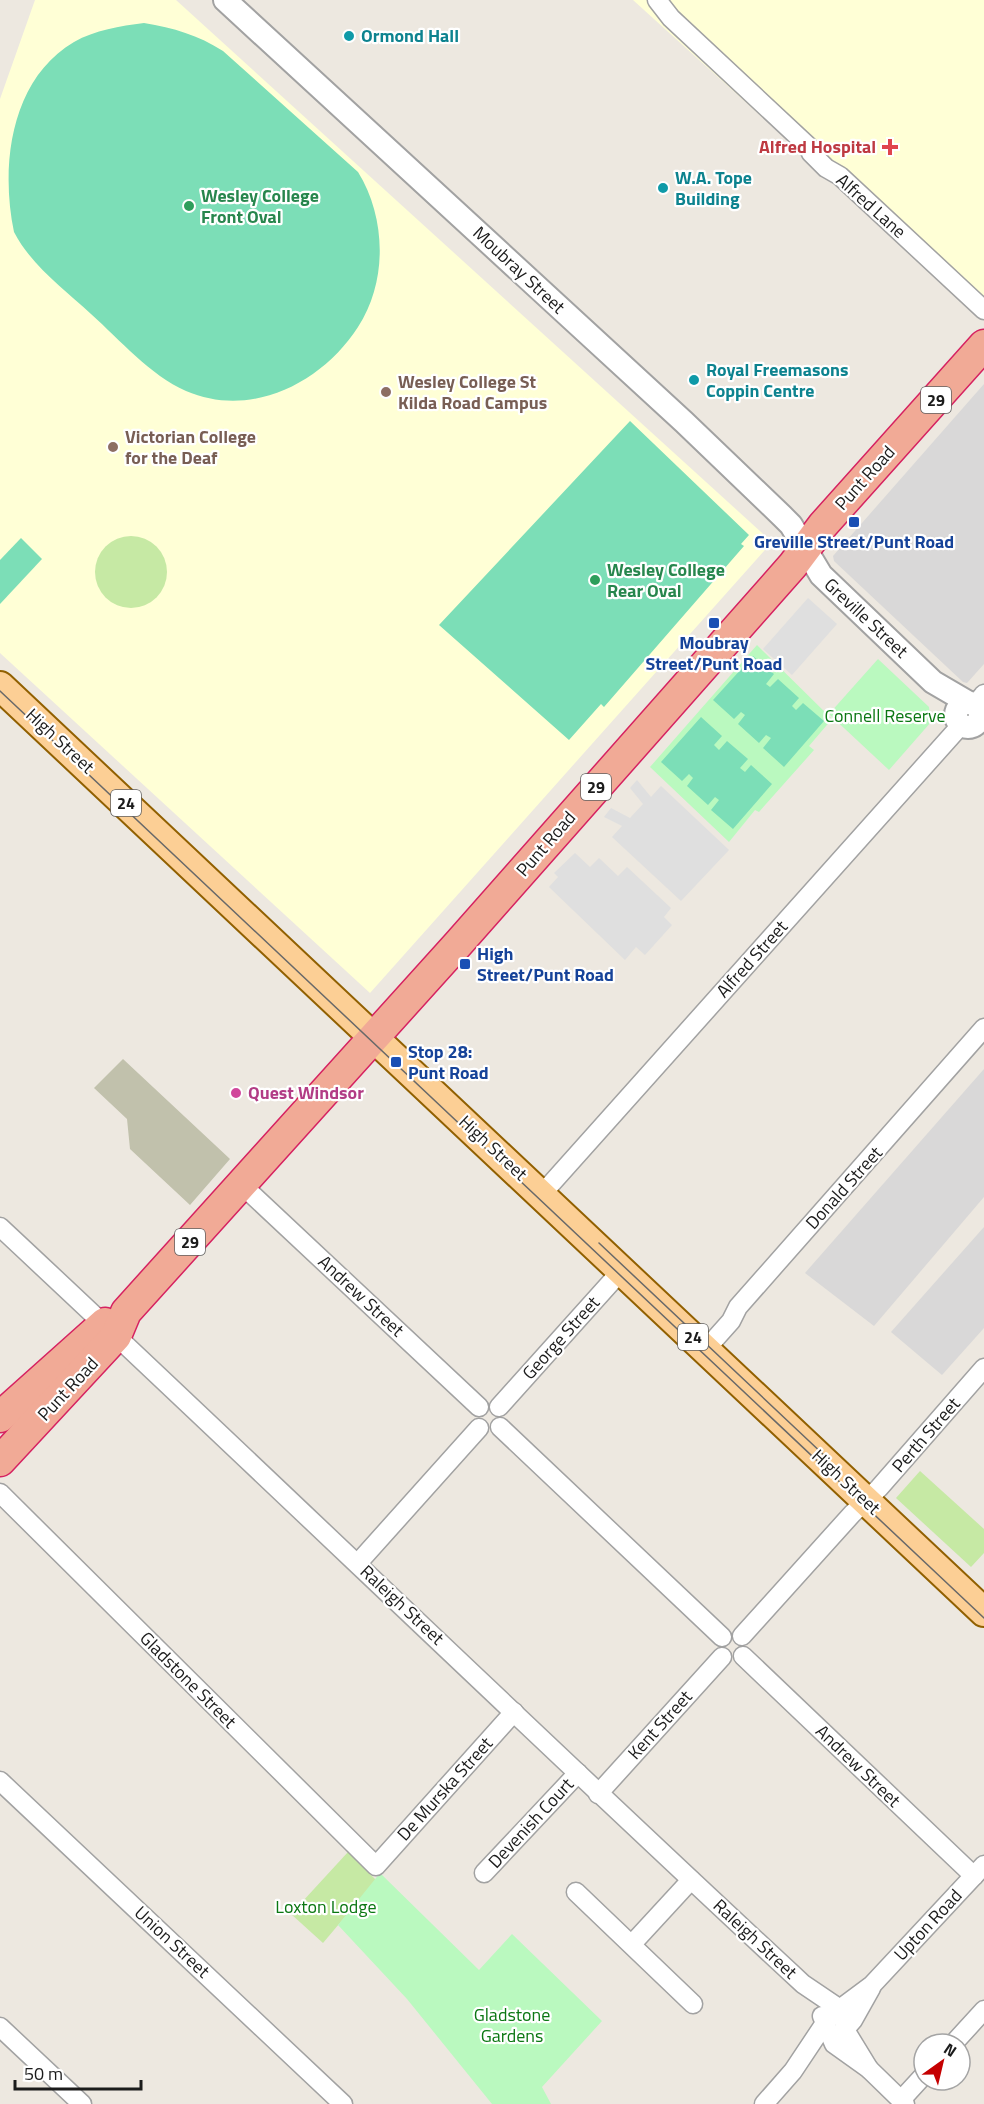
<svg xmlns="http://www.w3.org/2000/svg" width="984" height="2104" font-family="'Titillium Web',sans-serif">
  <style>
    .residential { fill: #d9d8d8 }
    .education { fill: #ffffd6 }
    .construction { fill: #c1c1ac }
    .grass { fill: #c6e9a4 }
    .park { fill: #baf9bf }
    .pitch { fill: #7cdeb7 }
    .parking { fill: #dfdfdf }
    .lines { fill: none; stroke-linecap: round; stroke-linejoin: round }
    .minor-casing { stroke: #a2a2a2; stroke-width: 21 }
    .tertiary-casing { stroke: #a2a2a2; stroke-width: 26 }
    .primary-casing { stroke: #916000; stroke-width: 32 }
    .trunk-casing { stroke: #d62261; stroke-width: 33 }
    .minor { stroke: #fff; stroke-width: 18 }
    .tertiary { stroke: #fff; stroke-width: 22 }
    .primary { stroke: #fccf95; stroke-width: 28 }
    .trunk { stroke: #f1aa96; stroke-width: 30 }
    .tram { stroke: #696969; stroke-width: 1.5 }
    .culture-dot { fill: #0f9aa8; stroke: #fff; stroke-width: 2 }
    .health-dot { fill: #e0444e; stroke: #fff; stroke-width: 2 }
    .leisure-dot { fill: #2e9e5b; stroke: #fff; stroke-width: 2 }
    .education-dot { fill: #8d6e63; stroke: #fff; stroke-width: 2 }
    .transit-dot { fill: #1a4fb4; stroke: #fff; stroke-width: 2 }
    .hotel-dot { fill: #d1479c; stroke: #fff; stroke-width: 2 }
    .labels { text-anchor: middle; stroke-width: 4.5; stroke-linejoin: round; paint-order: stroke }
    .shield { fill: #fff; stroke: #5f5f5f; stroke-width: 1.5 }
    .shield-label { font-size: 16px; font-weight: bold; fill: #1b1b1b }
    .culture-label { font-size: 18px; font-weight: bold; fill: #0d838f; stroke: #fff; text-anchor: start }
    .health-label { font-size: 18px; font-weight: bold; fill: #be3a42; stroke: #fff; text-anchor: end }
    .leisure-label { font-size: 18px; font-weight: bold; fill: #27864d; stroke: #fff; text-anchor: start }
    .street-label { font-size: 18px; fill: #1b1b1b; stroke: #fff }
    .education-label { font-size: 18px; font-weight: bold; fill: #785e54; stroke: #fff; text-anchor: start }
    .transit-label { font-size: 18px; font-weight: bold; fill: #164399; stroke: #fff }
    .park-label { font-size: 18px; fill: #0a7712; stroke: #fff }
    .hotel-label { font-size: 18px; font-weight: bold; fill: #b23c85; stroke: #fff; text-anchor: start }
  </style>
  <rect width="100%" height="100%" fill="#ede8e0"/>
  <!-- residential -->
  <g class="residential">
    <path d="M984 384V664L967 683 963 682 834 561 833 556Z"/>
    <path d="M984 1069V1197L874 1326 805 1273Z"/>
    <path d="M984 1227V1328L942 1375 891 1332Z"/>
  </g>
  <!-- education -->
  <g class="education">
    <path d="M35 0H176L772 542 370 993 0 653V99Z"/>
    <path d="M633 0H984V295L972 307Z"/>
  </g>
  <!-- construction -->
  <path class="construction" d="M123 1059 230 1159 190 1205 130 1149 127 1119 94 1088Z"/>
  <!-- grass -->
  <g class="grass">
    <circle cx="131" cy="572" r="36"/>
    <path d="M920 1471 984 1529V1553L971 1567 896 1498Z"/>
    <path d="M348 1852 376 1880 323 1943 291 1914Z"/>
  </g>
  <!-- park -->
  <g class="park">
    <path d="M757 645 832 719 809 746 814 750 759 812 755 810 729 842 650 767Z"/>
    <path d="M878 659 929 707 931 722 889 770 829 714Z"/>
    <path d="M380 1873 479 1970 512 1934 602 2021 542 2087 551 2104H492L407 1999 338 1925Z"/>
  </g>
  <!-- pitch -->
  <g class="pitch">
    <path d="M144 23C174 28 198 35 223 51L358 172C386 217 388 281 358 327 322 383 251 419 186 391 150 375 120 340 91 314 64 289 31 265 14 232 0 165 11 79 74 42 95 30 120 26 144 23Z"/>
    <path d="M630 421 749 535 741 544 744 546 604 707 601 704 569 740 439 625Z"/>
    <path d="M21 538 42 559 0 604V560Z"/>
    <path d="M753 656 774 674 766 684 770 687 778 679 799 698 792 706 796 710 803 703 824 721 784 767 763 748 771 738 766 735 759 743 738 724 745 715 741 712 734 719 713 700Z"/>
    <path d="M701 717 722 736 714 745 719 750 727 741 748 759 740 768 745 772 751 765 772 784 733 829 711 810 719 800 715 797 708 805 687 786 693 778 689 774 682 781 661 762Z"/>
  </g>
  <!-- parking -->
  <g class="parking">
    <path d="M808 598 837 624 792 675 763 649Z"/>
    <path d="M637 780 651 797 661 786 729 850 681 901 612 837 622 826 604 817 611 808 630 818 643 804 630 788Z"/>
    <path d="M575 853 590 867 599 858 618 876 627 867 671 908 664 917 672 925 645 955 636 947 625 960 549 887 558 877 554 873Z"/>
  </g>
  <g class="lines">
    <!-- minor casing -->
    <g class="minor-casing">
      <g id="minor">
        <path d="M657 0 671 18 808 146 811 153 826 168 840 176 984 310"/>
        <path d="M975 705 984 694"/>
        <path d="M242 1185 479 1407"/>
        <path d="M542 1194 962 724"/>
        <path d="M0 1227C269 1478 533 1734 803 1984L840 2009 847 2033 869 2069"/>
        <path d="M706 1349 731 1321 738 1307 984 1028"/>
        <path d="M499 1407 622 1270"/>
        <path d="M500 1427 722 1637"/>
        <path d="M0 1493 376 1866 514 1712"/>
        <path d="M358 1563 479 1428"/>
        <path d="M742 1636 852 1514 879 1488 984 1368"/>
        <path d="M743 1656 974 1876"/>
        <path d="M0 1781 343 2104"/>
        <path d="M598 1794 722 1657"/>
        <path d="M484 1873 578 1773"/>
        <path d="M576 1892 693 2004"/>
        <path d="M632 1944 691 1880"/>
        <path d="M822 2016 834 2044 869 2069 905 2104"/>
        <path d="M0 2027 82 2104"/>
        <path d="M840 2035 853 2020 871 1988"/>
        <path d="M953 2044 984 2010"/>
        <path d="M901 2100 924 2075"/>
        <path d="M764 2104 793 2071 829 2017 872 1985 984 1865"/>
      </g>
    </g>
    <!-- tertiary casing -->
    <g class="tertiary-casing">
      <g id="tertiary">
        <path d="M225 0 684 422 782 516 791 525 821 575 933 682 969 703"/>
        <circle cx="968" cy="715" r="12"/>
      </g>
    </g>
    <!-- primary casing -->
    <g class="primary-casing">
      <path id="primary" d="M0 686 984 1612"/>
    </g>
    <!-- trunk casing -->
    <g class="trunk-casing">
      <g id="trunk">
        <path d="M0 1417 105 1323"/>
        <path d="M0 1461 116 1336 126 1312 458 944 793 565 823 525 984 345"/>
      </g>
    </g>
    <!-- minor -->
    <use href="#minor" class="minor"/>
    <!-- tertiary -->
    <use href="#tertiary" class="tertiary"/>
    <!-- primary -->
    <use href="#primary" class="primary"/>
    <!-- trunk -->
    <use href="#trunk" class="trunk"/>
    <!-- tram -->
    <g class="tram">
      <path d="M0 691 984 1618"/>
      <path d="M599 1243 826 1457"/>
    </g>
  </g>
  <!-- markers -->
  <g class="culture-dot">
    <circle cx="349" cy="36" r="6"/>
    <circle cx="663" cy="188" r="6"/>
    <circle cx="694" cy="380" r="6"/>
  </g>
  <path class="health-dot" d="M887 138h6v6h6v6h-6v6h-6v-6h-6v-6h6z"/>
  <g class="leisure-dot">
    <circle cx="189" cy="206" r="6"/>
    <circle cx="595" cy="580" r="6"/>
  </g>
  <g class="education-dot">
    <circle cx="386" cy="392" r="6"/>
    <circle cx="113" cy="447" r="6"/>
  </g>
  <g class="transit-dot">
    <rect x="848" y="516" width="12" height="12" rx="3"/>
    <rect x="708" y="617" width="12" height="12" rx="3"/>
    <rect x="459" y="958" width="12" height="12" rx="3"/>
    <rect x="390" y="1056" width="12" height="12" rx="3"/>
  </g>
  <circle class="hotel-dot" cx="236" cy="1093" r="6"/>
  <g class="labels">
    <!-- shield labels -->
    <g class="shield">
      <rect x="921" y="387" width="30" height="26" rx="4.5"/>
      <rect x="581" y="774" width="30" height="26" rx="4.5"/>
      <rect x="111" y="790" width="30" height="26" rx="4.5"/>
      <rect x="175" y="1229" width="30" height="26" rx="4.5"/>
      <rect x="678" y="1324" width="30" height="26" rx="4.5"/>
    </g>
    <g class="shield-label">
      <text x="936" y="406">29</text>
      <text x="596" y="793">29</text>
      <text x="126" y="809">24</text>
      <text x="190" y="1248">29</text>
      <text x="693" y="1343">24</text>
    </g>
    <!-- culture labels -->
    <g class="culture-label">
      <text x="361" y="42">Ormond Hall</text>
      <text x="675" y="184">W.A. Tope<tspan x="675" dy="21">Building</tspan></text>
      <text x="706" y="376">Royal Freemasons<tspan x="706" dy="21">Coppin Centre</tspan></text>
    </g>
    <!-- health labels -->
    <g class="health-label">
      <text x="876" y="153">Alfred Hospital</text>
    </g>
    <!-- leisure labels -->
    <g class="leisure-label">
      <text x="201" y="202">Wesley College<tspan x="201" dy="21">Front Oval</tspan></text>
      <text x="607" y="576">Wesley College<tspan x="607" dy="21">Rear Oval</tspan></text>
    </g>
    <!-- street labels -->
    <g class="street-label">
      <text transform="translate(871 206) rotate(42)" y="6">Alfred Lane</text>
      <text transform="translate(519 270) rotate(43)" y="6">Moubray Street</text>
      <text transform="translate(865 478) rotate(-48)" y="6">Punt Road</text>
      <text transform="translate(866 618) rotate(43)" y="6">Greville Street</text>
      <text transform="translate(60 741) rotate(43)" y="6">High Street</text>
      <text transform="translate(546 844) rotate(-49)" y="6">Punt Road</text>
      <text transform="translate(752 959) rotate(-48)" y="6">Alfred Street</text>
      <text transform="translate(493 1148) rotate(43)" y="6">High Street</text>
      <text transform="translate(844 1188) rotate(-48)" y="6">Donald Street</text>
      <text transform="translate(361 1296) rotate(43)" y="6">Andrew Street</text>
      <text transform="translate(561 1338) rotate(-48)" y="6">George Street</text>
      <text transform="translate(68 1389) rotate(-47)" y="6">Punt Road</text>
      <text transform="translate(926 1435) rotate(-49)" y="6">Perth Street</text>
      <text transform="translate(846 1482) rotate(43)" y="6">High Street</text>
      <text transform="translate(402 1605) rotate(43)" y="6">Raleigh Street</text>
      <text transform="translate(188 1680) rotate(45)" y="6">Gladstone Street</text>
      <text transform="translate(660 1725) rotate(-48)" y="6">Kent Street</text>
      <text transform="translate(858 1766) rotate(44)" y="6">Andrew Street</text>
      <text transform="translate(445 1789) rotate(-48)" y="6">De Murska Street</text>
      <text transform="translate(531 1823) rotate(-47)" y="6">Devenish Court</text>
      <text transform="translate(928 1925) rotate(-47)" y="6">Upton Road</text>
      <text transform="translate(755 1939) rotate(43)" y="6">Raleigh Street</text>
      <text transform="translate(172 1942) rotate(43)" y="6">Union Street</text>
    </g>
    <!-- education labels -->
    <g class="education-label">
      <text x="398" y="388">Wesley College St<tspan x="398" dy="21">Kilda Road Campus</tspan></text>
      <text x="125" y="443">Victorian College<tspan x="125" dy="21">for the Deaf</tspan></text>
    </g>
    <!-- transit labels -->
    <g class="transit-label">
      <text x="854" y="548">Greville Street/Punt Road</text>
      <text x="714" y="649">Moubray<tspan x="714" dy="21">Street/Punt Road</tspan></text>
      <text x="477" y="960" text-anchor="start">High<tspan x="477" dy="21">Street/Punt Road</tspan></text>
      <text x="408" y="1058" text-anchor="start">Stop 28:<tspan x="408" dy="21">Punt Road</tspan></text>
    </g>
    <!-- park labels -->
    <g class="park-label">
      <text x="885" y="722">Connell Reserve</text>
      <text x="326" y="1913">Loxton Lodge</text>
      <text x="512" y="2021">Gladstone<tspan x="512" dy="21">Gardens</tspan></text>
    </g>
    <!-- hotel labels -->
    <g class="hotel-label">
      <text x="248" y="1099">Quest Windsor</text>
    </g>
  </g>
  <!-- north arrow -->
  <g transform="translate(942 2062) rotate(34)"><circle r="28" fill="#ffffff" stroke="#a4a4a4" stroke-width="1.5"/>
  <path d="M0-4.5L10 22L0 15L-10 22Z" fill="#c50001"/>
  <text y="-9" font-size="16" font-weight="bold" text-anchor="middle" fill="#1b1b1b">N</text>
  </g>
  <!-- scale -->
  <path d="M15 2080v9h126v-9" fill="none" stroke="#1b1b1b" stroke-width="3"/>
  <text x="24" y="2080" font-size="18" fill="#1b1b1b" stroke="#ffffff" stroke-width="4.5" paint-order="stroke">50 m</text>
</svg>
